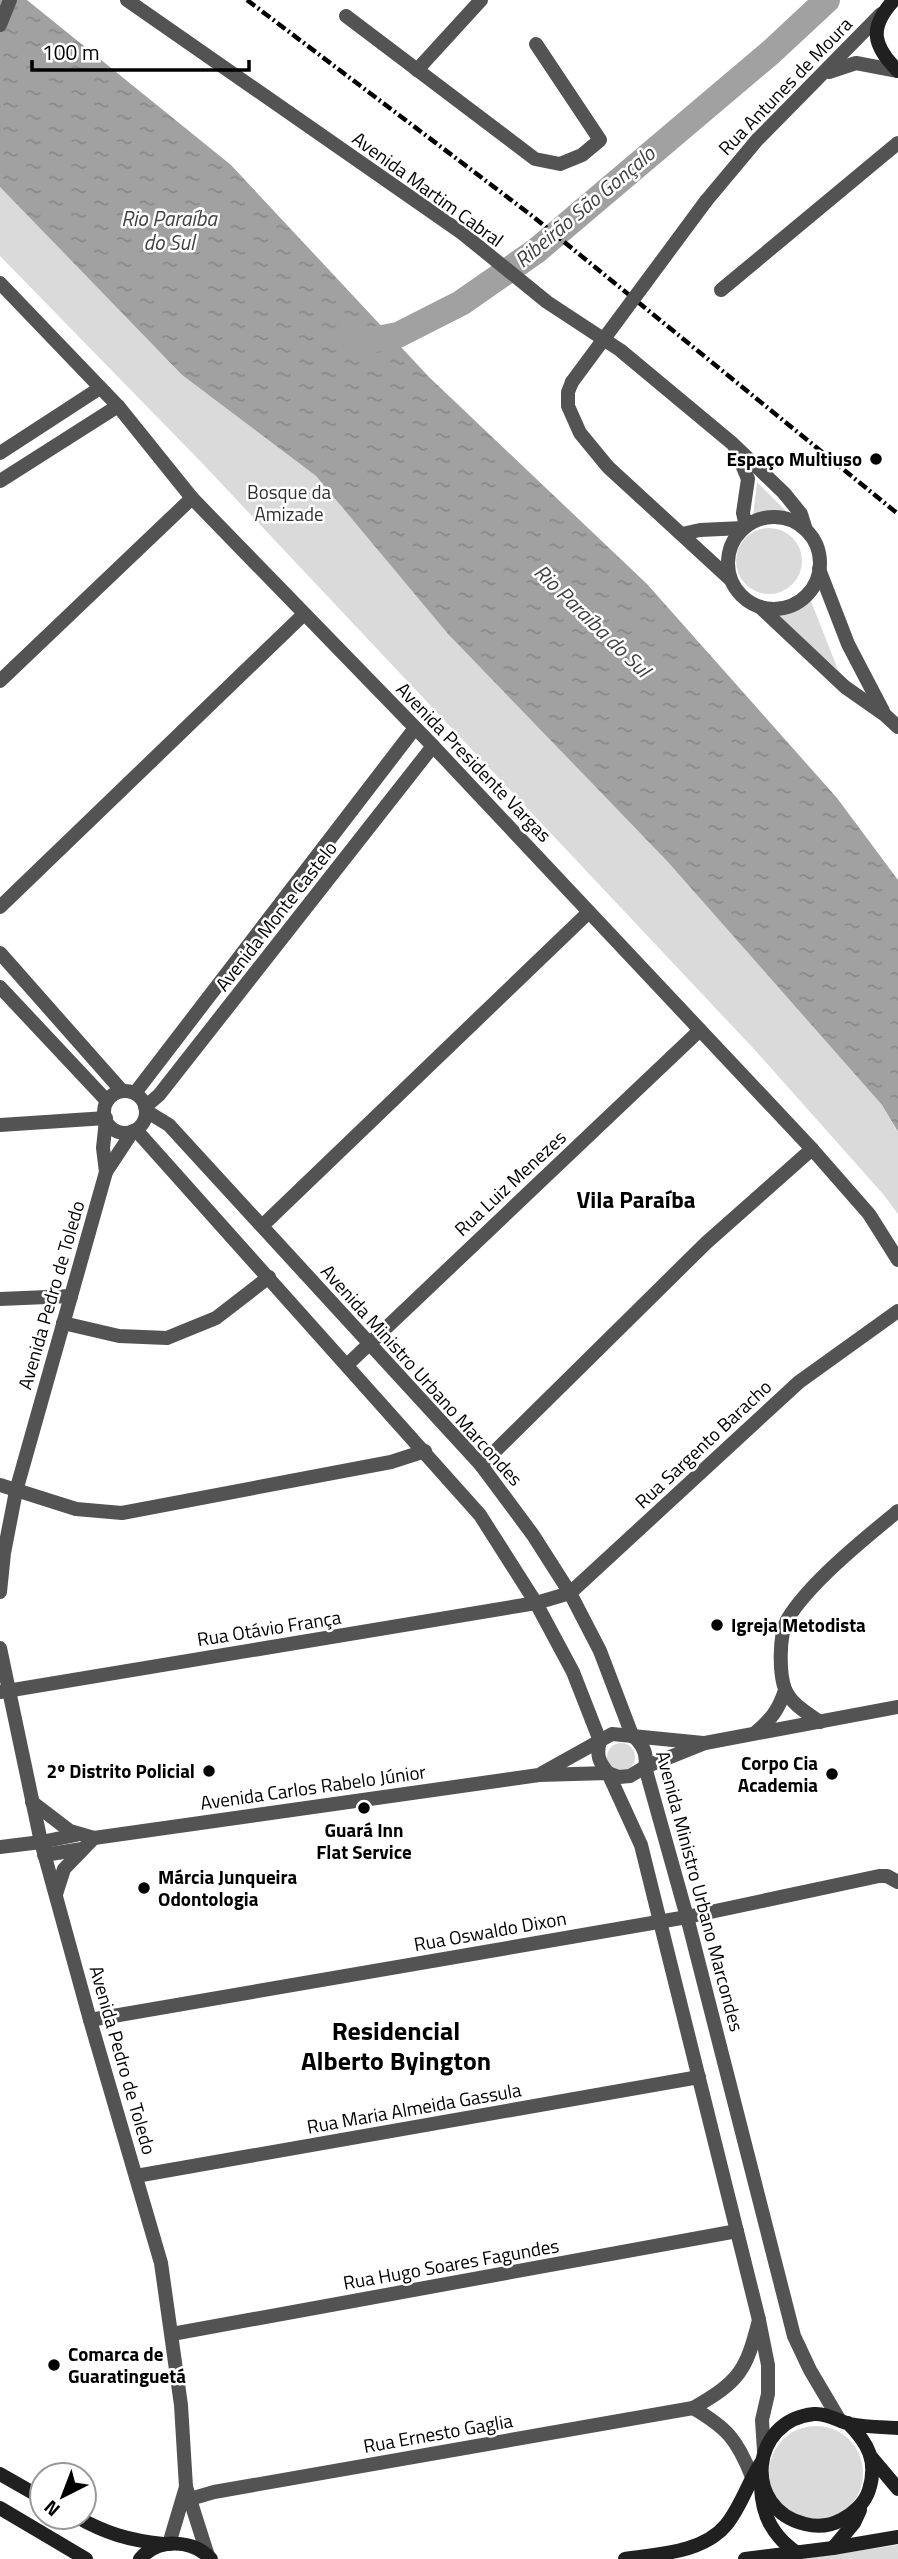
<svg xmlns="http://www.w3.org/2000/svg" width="898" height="2559" font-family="'Titillium Web',sans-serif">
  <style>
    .park { fill: #dadada }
    .water { fill: url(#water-ripples) }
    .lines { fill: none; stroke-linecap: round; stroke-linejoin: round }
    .river { stroke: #a1a1a1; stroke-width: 26 }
    .minor { stroke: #535353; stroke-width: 14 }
    .tertiary { stroke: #535353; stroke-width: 14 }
    .secondary { stroke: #202020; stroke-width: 14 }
    .rail { stroke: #000; stroke-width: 4.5; stroke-dasharray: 10 3.5 2 3.5; stroke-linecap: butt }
    .tertiary-bridge { stroke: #535353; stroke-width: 14 }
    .poi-dot { fill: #000; stroke: #fff; stroke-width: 2.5 }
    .labels { text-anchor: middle; stroke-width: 5; stroke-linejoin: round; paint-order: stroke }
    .street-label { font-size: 19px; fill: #000; stroke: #fff }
    .poi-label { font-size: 19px; font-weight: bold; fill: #000; stroke: #fff; text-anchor: end }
    .park-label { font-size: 19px; fill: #313131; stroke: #fff }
    .water-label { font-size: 21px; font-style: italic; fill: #424242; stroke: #fff }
    .quarter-label { font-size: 23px; font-weight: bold; fill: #000; stroke: #fff }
    .district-label { font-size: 26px; font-weight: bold; fill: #000; stroke: #fff }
  </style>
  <defs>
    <pattern id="water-ripples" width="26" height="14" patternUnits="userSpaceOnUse" patternTransform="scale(1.75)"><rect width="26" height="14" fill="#a1a1a1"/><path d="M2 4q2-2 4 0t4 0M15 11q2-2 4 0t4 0" fill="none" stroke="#898989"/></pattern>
  </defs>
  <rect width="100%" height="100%" fill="#fff"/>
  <!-- park -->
  <g class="park">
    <path d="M0 187 182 375 316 476 448 634 667 861 882 1105 898 1133V1214L883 1194 753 1048 203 464 0 256Z"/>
    <path d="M757 482 788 513 769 510 753 516Z"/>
    <circle cx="769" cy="561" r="33"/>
    <path d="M811 601 838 670 777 616Z"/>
    <circle cx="621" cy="1757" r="14"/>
    <circle cx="816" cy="2473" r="47"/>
    <path d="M898 2545V2559H802Z"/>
  </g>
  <!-- water -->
  <path class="water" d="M0 0H27L231 165 429 377 647 584 837 798 898 880V1132L882 1105 667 861 448 634 316 476 182 375 0 187Z"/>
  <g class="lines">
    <!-- river -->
    <path class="river" d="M355 343 398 335 461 303 536 251 770 53 827 0"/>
    <!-- minor -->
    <g class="minor">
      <path d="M346 16 535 159 560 164 582 155 600 140 536 44"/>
      <path d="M417 70 481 0"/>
      <path d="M721 290 898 143"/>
      <path d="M0 681 192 498"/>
      <path d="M0 907 303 615"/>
      <path d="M0 1125 106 1118"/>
      <path d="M262 1226 589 912"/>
      <path d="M0 1299 71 1296"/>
      <path d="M63 1323 119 1336 167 1338 216 1318 269 1277"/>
      <path d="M347 1365 700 1030"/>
      <path d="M481 1465 706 1243 812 1149"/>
      <path d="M0 1485 76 1509 122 1513 391 1462 425 1451"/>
      <path d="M0 1692 536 1603 570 1593 799 1382 898 1311"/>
      <path d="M0 1847 41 1842"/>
      <path d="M90 2020 687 1917 879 1876H887L898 1882"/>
      <path d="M136 2176 699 2077"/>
      <path d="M172 2334 737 2231"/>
      <path d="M693 2408C727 2428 737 2439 752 2477"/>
      <path d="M190 2499 214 2492 693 2408C740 2381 746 2371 759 2320"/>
    </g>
    <!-- tertiary -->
    <g class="tertiary">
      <path d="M127 0 462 233 547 302 620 350 733 444 784 493 801 514 806 530"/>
      <path d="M0 25 10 0"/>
      <path d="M829 72 856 63 898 71"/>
      <path d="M706 201 757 140 881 14"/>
      <path d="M0 283 118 406 192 498 433 746 812 1149 869 1214 898 1260"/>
      <path d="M572 382 568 392V406L580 433 608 467 730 579"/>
      <path d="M735 448 748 479 743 513 746 526"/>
      <path d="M0 453 100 388"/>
      <path d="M0 481 118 406"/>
      <circle cx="774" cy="563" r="46"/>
      <path d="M682 534 700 530 743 528"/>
      <path d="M819 569 848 644 883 711"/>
      <path d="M760 607 845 687 885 715 898 727"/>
      <path d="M0 953 122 1091"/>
      <path d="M0 987 107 1101"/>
      <circle cx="125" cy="1112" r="21"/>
      <path d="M135 1093 415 728"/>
      <path d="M145 1107 159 1095 433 746"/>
      <path d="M146 1111 169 1125 481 1465 533 1535 570 1593 600 1651 632 1735C643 1744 648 1754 645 1767L687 1917 794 2336 810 2370 839 2419"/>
      <path d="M136 1130 480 1515 536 1603 573 1672 600 1741C596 1755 599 1762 608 1773L641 1845 759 2320 768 2365V2394L762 2420 764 2451"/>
      <path d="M106 1172 103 1148 106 1120"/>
      <path d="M0 1592 4 1553 16 1491 106 1172 133 1131"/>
      <path d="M0 1648 41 1842 90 2020 161 2263 181 2405 186 2487 208 2556"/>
      <path d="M820 1722C807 1713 791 1704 785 1689 779 1673 779 1636 787 1620 808 1584 865 1538 898 1511"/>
      <path d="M755 1733C771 1720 779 1709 785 1690"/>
      <path d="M542 1773 612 1734 703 1743"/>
      <path d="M32 1802 70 1831 94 1838 539 1775 608 1773 619 1777 630 1776 645 1767 705 1743 898 1707"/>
      <path d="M41 1842 76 1835"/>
      <path d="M44 1855 82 1849"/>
      <path d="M56 1894 64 1869 94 1838"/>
      <path d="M169 2544 186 2487"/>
    </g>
    <!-- secondary -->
    <g class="secondary">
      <path d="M894 0C868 28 873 46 898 71"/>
      <path d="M848 2423C868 2443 878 2461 869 2490 865 2503 853 2514 841 2520 830 2526 817 2527 805 2524 742 2509 750 2420 814 2414 827 2413 838 2421 850 2424 865 2427 882 2427 898 2428"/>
      <path d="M872 2458 898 2489"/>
      <path d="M0 2474 42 2498"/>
      <path d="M761 2487C762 2516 773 2536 797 2553"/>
      <path d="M0 2508 86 2559"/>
      <path d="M77 2517C107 2534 129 2540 163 2544"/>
      <path d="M833 2548 854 2523 860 2510"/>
      <path d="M140 2559C158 2538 192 2539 211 2559"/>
      <path d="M625 2559C657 2554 703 2553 726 2525 741 2507 748 2482 761 2463"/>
      <path d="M745 2559 833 2548 898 2537"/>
    </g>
    <!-- rail -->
    <path class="rail" d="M247 0 531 215 898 514"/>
    <!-- tertiary-bridge -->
    <path class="tertiary-bridge" d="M572 382 706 201"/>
  </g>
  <!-- markers -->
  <g class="poi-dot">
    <circle cx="876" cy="459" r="7"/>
    <circle cx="717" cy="1625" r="7"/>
    <circle cx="209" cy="1771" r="7"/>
    <circle cx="832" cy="1774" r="7"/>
    <circle cx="364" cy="1808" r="7"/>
    <circle cx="144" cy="1888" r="7"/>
    <circle cx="54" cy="2365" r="7"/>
  </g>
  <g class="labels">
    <!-- street labels -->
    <g class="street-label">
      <text transform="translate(785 86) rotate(-46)" y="7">Rua Antunes de Moura</text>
      <text transform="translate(428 189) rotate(36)" y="7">Avenida Martim Cabral</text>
      <text transform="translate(474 762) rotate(46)" y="7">Avenida Presidente Vargas</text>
      <text transform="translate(276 916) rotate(-52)" y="7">Avenida Monte Castelo</text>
      <text transform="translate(510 1183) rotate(-43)" y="7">Rua Luiz Menezes</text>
      <text transform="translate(51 1295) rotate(-74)" y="7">Avenida Pedro de Toledo</text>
      <text transform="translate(422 1375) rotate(48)" y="7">Avenida Ministro Urbano Marcondes</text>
      <text transform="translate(703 1444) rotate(-43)" y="7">Rua Sargento Baracho</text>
      <text transform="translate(269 1628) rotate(-9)" y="7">Rua Otávio França</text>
      <text transform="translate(313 1787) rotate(-8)" y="7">Avenida Carlos Rabelo Júnior</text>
      <text transform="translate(700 1891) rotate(75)" y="7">Avenida Ministro Urbano Marcondes</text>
      <text transform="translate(490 1931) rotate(-10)" y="7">Rua Oswaldo Dixon</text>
      <text transform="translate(123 2060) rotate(74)" y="7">Avenida Pedro de Toledo</text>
      <text transform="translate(414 2108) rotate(-10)" y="7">Rua Maria Almeida Gassula</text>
      <text transform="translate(451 2264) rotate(-10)" y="7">Rua Hugo Soares Fagundes</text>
      <text transform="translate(438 2433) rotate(-10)" y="7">Rua Ernesto Gaglia</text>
    </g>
    <!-- poi labels -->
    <g class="poi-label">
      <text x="862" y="466">Espaço Multiuso</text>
      <text x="731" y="1632" text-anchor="start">Igreja Metodista</text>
      <text x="818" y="1770">Corpo Cia<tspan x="818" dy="22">Academia</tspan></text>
      <text x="195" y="1778">2º Distrito Policial</text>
      <text x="364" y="1837" text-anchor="middle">Guará Inn<tspan x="364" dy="22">Flat Service</tspan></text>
      <text x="158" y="1884" text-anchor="start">Márcia Junqueira<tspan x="158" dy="22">Odontologia</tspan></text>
      <text x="68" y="2361" text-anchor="start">Comarca de<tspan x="68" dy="22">Guaratinguetá</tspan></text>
    </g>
    <!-- park labels -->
    <g class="park-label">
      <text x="289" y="499">Bosque da<tspan x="289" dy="22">Amizade</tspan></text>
    </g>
    <!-- water labels -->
    <g class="water-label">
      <text transform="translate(585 207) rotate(-40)" y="7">Ribeirão São Gonçalo</text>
      <text x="169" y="226">Rio Paraíba<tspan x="169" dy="24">do Sul</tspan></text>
      <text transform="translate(592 621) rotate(44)" y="7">Rio Paraíba do Sul</text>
    </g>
    <!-- quarter labels -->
    <g class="quarter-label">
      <text x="636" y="1208">Vila Paraíba</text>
    </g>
    <!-- district labels -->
    <g class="district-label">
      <text x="396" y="2040">Residencial<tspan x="396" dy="30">Alberto Byington</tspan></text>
    </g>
  </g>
  <!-- north arrow -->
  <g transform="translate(63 2496) rotate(222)"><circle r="33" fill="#ffffff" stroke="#999999" stroke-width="2"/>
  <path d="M0-5L12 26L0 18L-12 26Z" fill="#000000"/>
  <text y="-10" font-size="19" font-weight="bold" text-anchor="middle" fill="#000000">N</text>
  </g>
  <!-- scale -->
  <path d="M32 60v10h217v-10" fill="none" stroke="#000000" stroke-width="3.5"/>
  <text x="42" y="60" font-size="21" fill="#000000" stroke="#ffffff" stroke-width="5" paint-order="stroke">100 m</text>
</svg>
